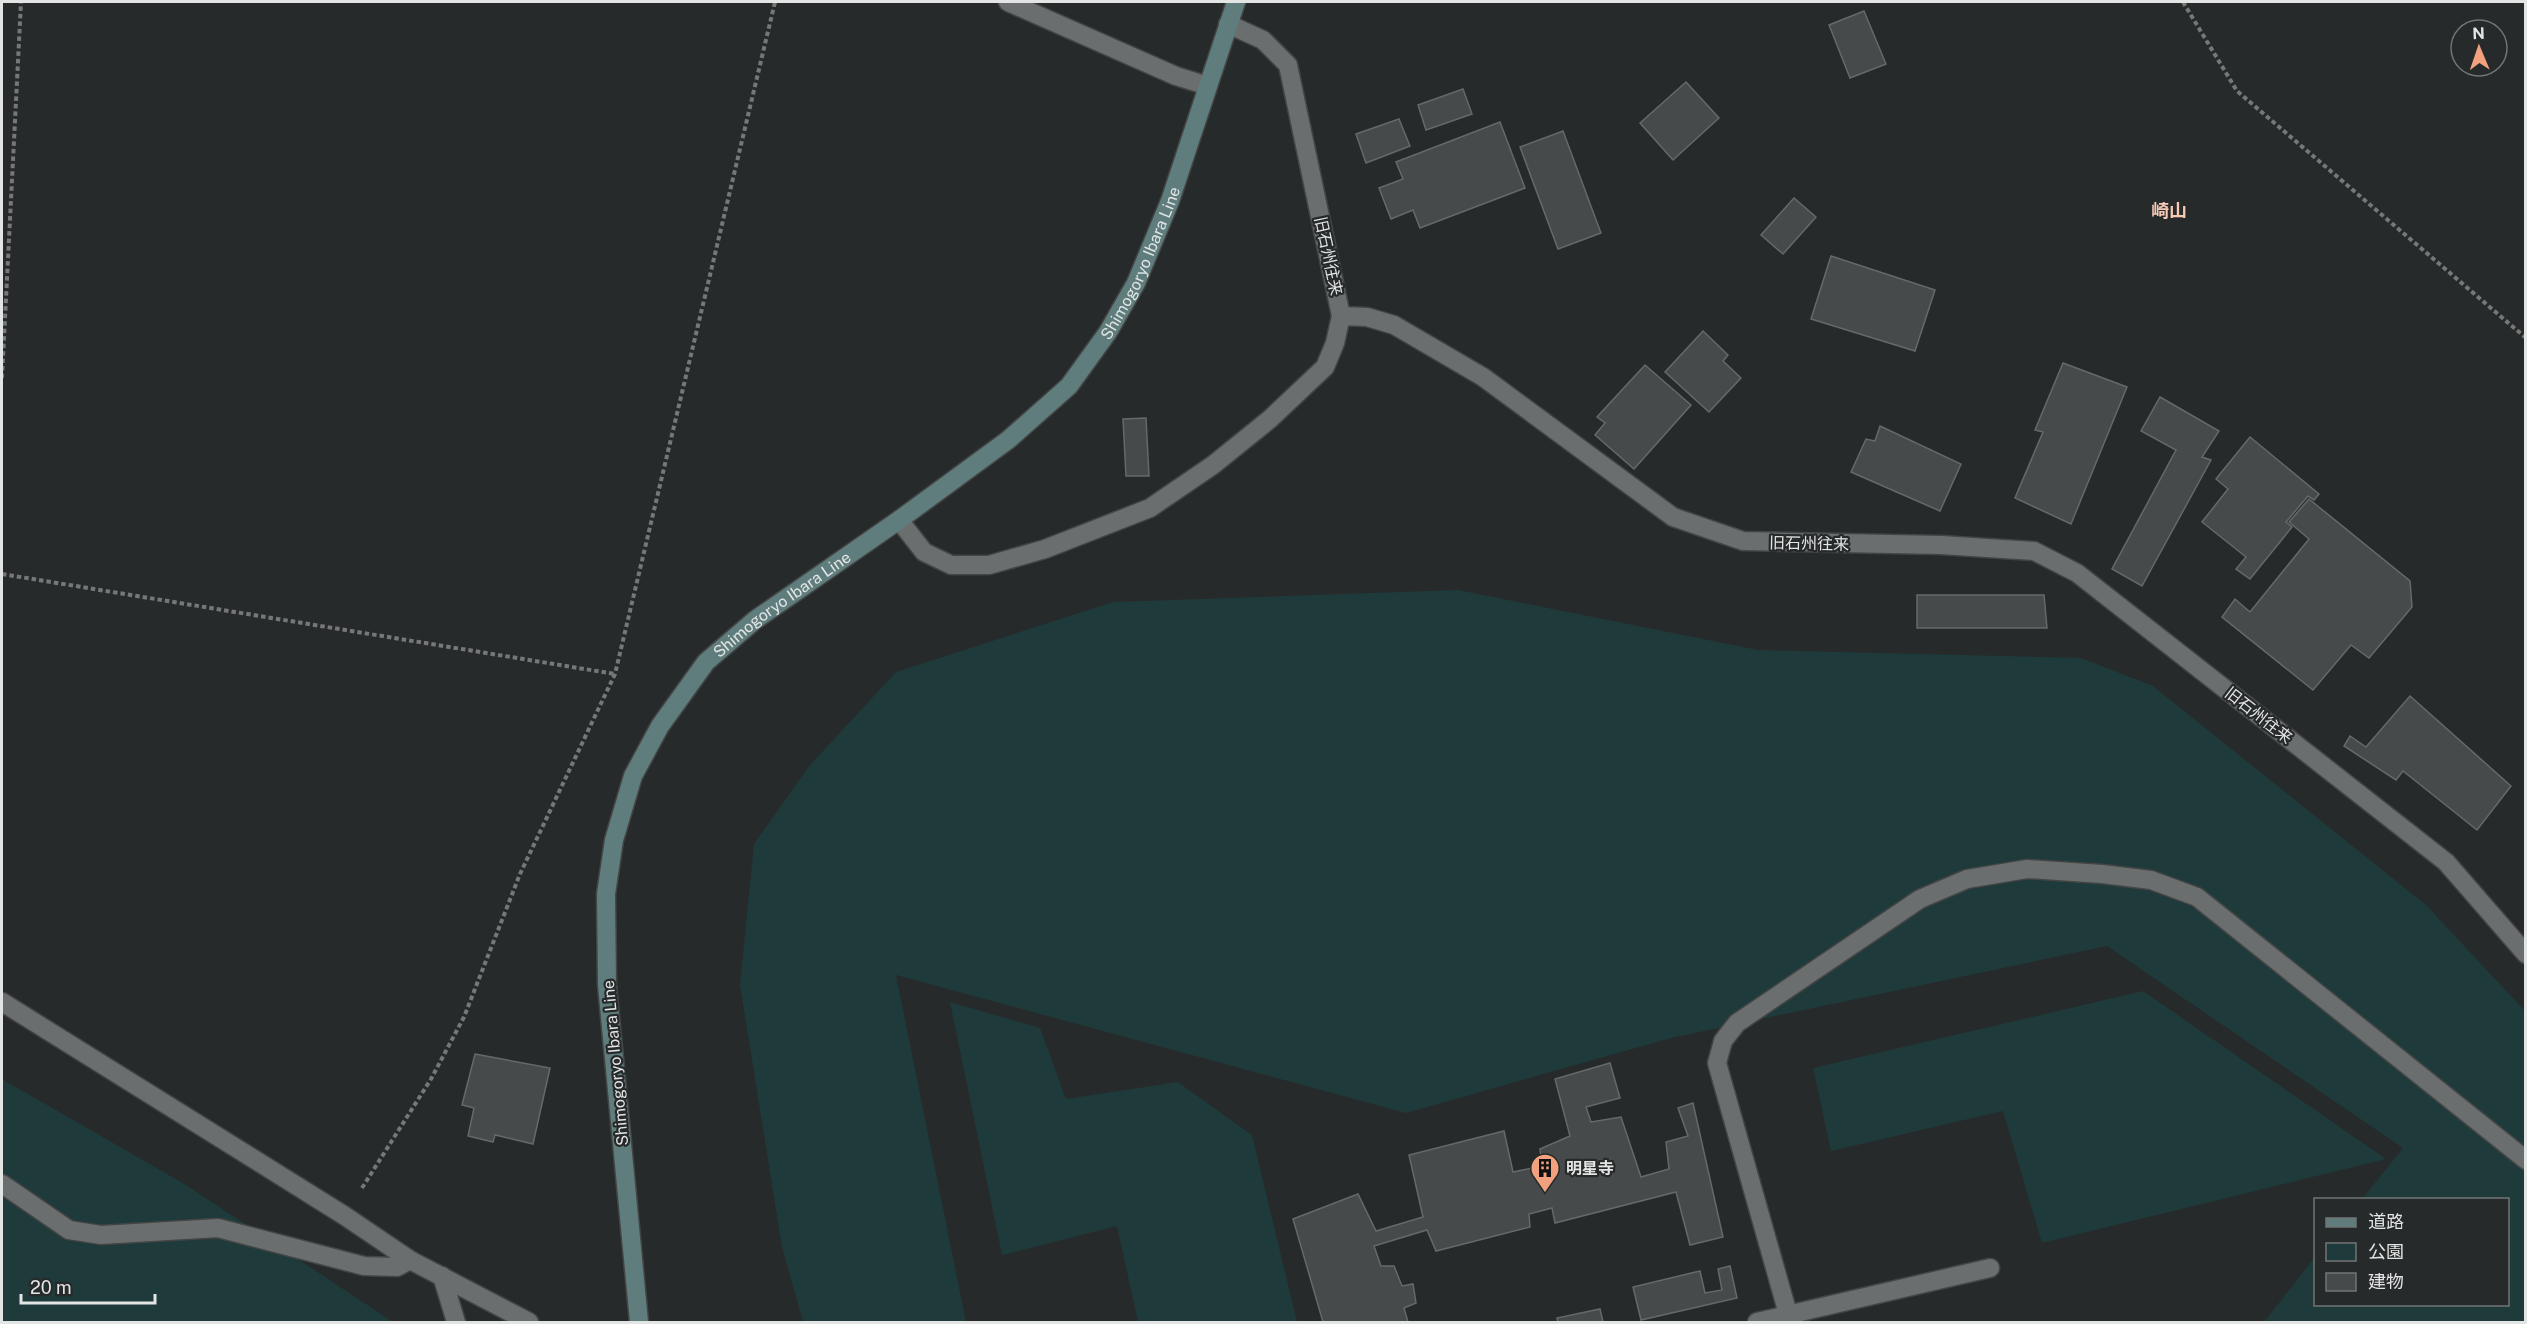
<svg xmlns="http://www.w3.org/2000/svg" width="2527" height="1324" font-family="'Public Sans','Noto Sans JP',sans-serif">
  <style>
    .green { fill: #1f3a3a }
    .building { fill: #474a4a; stroke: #666969; stroke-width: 1.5 }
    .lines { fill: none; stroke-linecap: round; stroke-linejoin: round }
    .service-casing { stroke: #434545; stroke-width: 21 }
    .minor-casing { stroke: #434545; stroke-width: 21 }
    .secondary-casing { stroke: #434545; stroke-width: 21 }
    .path { stroke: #767878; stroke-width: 4; stroke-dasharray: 4.5 3; stroke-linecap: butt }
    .service { stroke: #6b6e6e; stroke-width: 18 }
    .minor { stroke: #6b6e6e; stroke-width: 18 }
    .secondary { stroke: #5f7d7d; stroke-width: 18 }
    .labels { text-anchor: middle; stroke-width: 4.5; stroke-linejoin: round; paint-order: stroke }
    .street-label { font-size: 16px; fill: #e3e5e5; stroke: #272a2a }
    .poi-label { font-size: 16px; font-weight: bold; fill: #e3e5e5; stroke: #272a2a; text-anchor: start }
    .neighbourhood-label { font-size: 18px; font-weight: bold; fill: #f8c9b5; stroke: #272a2a }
  </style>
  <rect width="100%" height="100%" fill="#272a2a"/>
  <!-- green -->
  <g class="green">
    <path d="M1458 590 1758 650 2081 658 2153 686 2426 905 2525 1011V1322H2264L2315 1257 2316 1304H2508V1200L2362 1199 2403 1148 2107 946 1671 1038 1406 1113 896 975 966 1322H803L782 1247 740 985 754 844 810 765 896 672 1113 602Z"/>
    <path d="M2143 991 2386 1159 2042 1243 2003 1111 1831 1151 1813 1068Z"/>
    <path d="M950 1002 1040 1028 1066 1099 1178 1082 1252 1135 1297 1322H1138L1117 1226 1002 1255Z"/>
    <path d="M2 1079 186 1185 393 1322H2Z"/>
  </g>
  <!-- building -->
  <g class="building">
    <path d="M1864 11 1886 64 1850 78 1829 25Z"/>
    <path d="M1686 82 1719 118 1673 160 1640 123Z"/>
    <path d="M1463 89 1472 114 1426 130 1418 105Z"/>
    <path d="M1399 119 1410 146 1366 163 1356 134Z"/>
    <path d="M1500 122 1525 188 1420 228 1413 210 1391 219 1379 188 1403 179 1396 162Z"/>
    <path d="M1563 131 1601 233 1558 249 1520 147Z"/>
    <path d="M1794 198 1816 217 1783 254 1761 235Z"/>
    <path d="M1831 256 1935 290 1915 351 1811 319Z"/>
    <path d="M1703 331 1728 355 1723 361 1741 378 1709 412 1665 372Z"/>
    <path d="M2063 363 2127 387 2071 524 2015 498 2043 432 2035 430Z"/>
    <path d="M1645 365 1691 405 1634 469 1595 435 1605 423 1597 417Z"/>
    <path d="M2160 397 2219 431 2202 457 2211 460 2142 586 2112 569 2176 450 2141 431Z"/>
    <path d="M1146 418 1149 476H1126L1123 419Z"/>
    <path d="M1880 426 1961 464 1940 511 1851 472 1866 439 1875 441Z"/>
    <path d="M2250 437 2319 494 2314 500 2308 496 2286 522 2292 527 2250 579 2236 569 2246 557 2202 522 2228 489 2216 479Z"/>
    <path d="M2309 499 2410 581 2412 607 2369 658 2351 645 2313 690 2222 617 2235 599 2250 612 2309 539 2289 522Z"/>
    <path d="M1917 595H2044L2047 628H1917Z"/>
    <path d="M2410 696 2511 786 2477 830 2403 771 2396 780 2344 746 2350 736 2366 747Z"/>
    <path d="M475 1054 550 1068 533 1144 495 1135 493 1142 468 1136 474 1108 462 1105Z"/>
    <path d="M1610 1063 1620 1098 1586 1107 1591 1122 1621 1117 1641 1177 1669 1169 1666 1142 1688 1136 1678 1108 1693 1103 1723 1237 1690 1245 1676 1192 1555 1223 1552 1208 1529 1214 1530 1227 1436 1251 1427 1230 1374 1246 1381 1266H1394L1402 1286 1413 1284 1416 1303 1404 1308 1408 1322H1323L1293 1219 1358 1194 1376 1231 1423 1217 1409 1155 1504 1131 1513 1172 1542 1166 1540 1149 1570 1136 1555 1079Z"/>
    <path d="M1730 1266 1737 1298 1641 1320 1633 1287 1700 1271 1705 1293 1722 1290 1718 1269Z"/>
    <path d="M1600 1309 1603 1322H1558L1557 1318Z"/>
  </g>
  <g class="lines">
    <!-- service casing -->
    <g class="service-casing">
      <g id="service">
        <path d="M2 1184 69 1230 101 1235 218 1228 364 1266 397 1267 410 1260"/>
        <path d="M442 1276 456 1322"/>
      </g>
    </g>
    <!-- minor casing -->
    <g class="minor-casing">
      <g id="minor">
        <path d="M1008 2 1176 76 1208 86"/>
        <path d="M1341 316 1367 317 1394 325 1483 377 1673 517 1743 541 1941 545 2034 551 2077 573 2446 862 2526 954"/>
        <path d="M899 520 924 552 951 565H989L1045 549 1150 508 1213 465 1270 419 1325 367 1335 343 1341 316 1288 65 1263 40 1228 24"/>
        <path d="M2 1002 345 1216 410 1260 529 1322"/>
        <path d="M1788 1314 1717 1063 1723 1041 1737 1023 1920 899 1967 879 2027 869 2102 874 2151 880 2197 897 2526 1160"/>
        <path d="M1757 1322 1990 1268"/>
      </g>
    </g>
    <!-- secondary casing -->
    <g class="secondary-casing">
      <g id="secondary">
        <path id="s1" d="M639 1322 607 985 606 894 614 840 633 776 660 726 706 662 755 620 899 520 1008 440 1069 386 1108 332 1136 283 1170 201 1236 2"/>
      </g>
    </g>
    <!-- path -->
    <g class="path">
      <path d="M2183 2 2237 91 2526 338"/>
      <path d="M2 378 21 2"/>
      <path d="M2 574 615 674"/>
      <path d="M362 1188 431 1079 464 1017 520 874 615 674 775 2"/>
    </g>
    <!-- service -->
    <use href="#service" class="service"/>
    <!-- minor -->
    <use href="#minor" class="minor"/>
    <!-- secondary -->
    <use href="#secondary" class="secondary"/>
  </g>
  <!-- icons -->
  <defs>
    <g id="building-pin" transform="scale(1.5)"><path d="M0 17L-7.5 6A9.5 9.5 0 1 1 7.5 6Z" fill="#f1a17d" stroke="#272a2a"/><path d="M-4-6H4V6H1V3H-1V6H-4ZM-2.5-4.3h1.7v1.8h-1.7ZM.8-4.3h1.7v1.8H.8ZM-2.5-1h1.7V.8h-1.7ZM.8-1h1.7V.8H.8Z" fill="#111"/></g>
  </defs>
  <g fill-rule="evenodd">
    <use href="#building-pin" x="1545" y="1168"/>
  </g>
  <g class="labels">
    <!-- street labels -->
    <g class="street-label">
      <text transform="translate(1329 256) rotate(78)" y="6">旧石州往来</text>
      <text dy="6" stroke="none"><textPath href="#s1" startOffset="1286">Shimogoryo Ibara Line</textPath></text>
      <text transform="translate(1809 543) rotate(1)" y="6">旧石州往来</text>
      <text dy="6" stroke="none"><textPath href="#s1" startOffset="782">Shimogoryo Ibara Line</textPath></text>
      <text transform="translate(2259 715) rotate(38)" y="6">旧石州往来</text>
      <text transform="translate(615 1063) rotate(-95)" y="6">Shimogoryo Ibara Line</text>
    </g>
    <!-- poi labels -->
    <g class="poi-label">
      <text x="1566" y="1174">明星寺</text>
    </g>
    <!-- neighbourhood labels -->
    <g class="neighbourhood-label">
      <text x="2169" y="217">崎山</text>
    </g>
  </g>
  <!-- border -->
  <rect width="2527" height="1324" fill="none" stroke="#e3e5e5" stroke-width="6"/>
  <!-- legend -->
  <rect x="2314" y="1198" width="195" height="108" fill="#272a2a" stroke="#727575" stroke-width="1.5"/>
  <rect x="2326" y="1218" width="30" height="9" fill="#5f7d7d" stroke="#727575" stroke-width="1.5"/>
  <text x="2368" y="1228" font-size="18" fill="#e3e5e5">道路</text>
  <rect x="2326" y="1243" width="30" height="18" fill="#1f3a3a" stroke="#727575" stroke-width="1.5"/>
  <text x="2368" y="1258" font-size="18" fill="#e3e5e5">公園</text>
  <rect x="2326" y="1273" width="30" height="18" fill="#474a4a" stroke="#727575" stroke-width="1.5"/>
  <text x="2368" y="1288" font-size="18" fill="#e3e5e5">建物</text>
  <!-- north arrow -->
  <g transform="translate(2479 48) rotate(358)"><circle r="28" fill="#272a2a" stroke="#727575" stroke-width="1.5"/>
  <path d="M0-4.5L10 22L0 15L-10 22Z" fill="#f1a17d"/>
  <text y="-9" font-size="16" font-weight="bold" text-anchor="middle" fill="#e3e5e5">N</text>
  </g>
  <!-- scale -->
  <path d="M21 1294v9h134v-9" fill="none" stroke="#e3e5e5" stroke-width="3"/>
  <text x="30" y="1294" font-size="18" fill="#e3e5e5" stroke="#272a2a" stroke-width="4.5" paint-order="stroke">20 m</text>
</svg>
